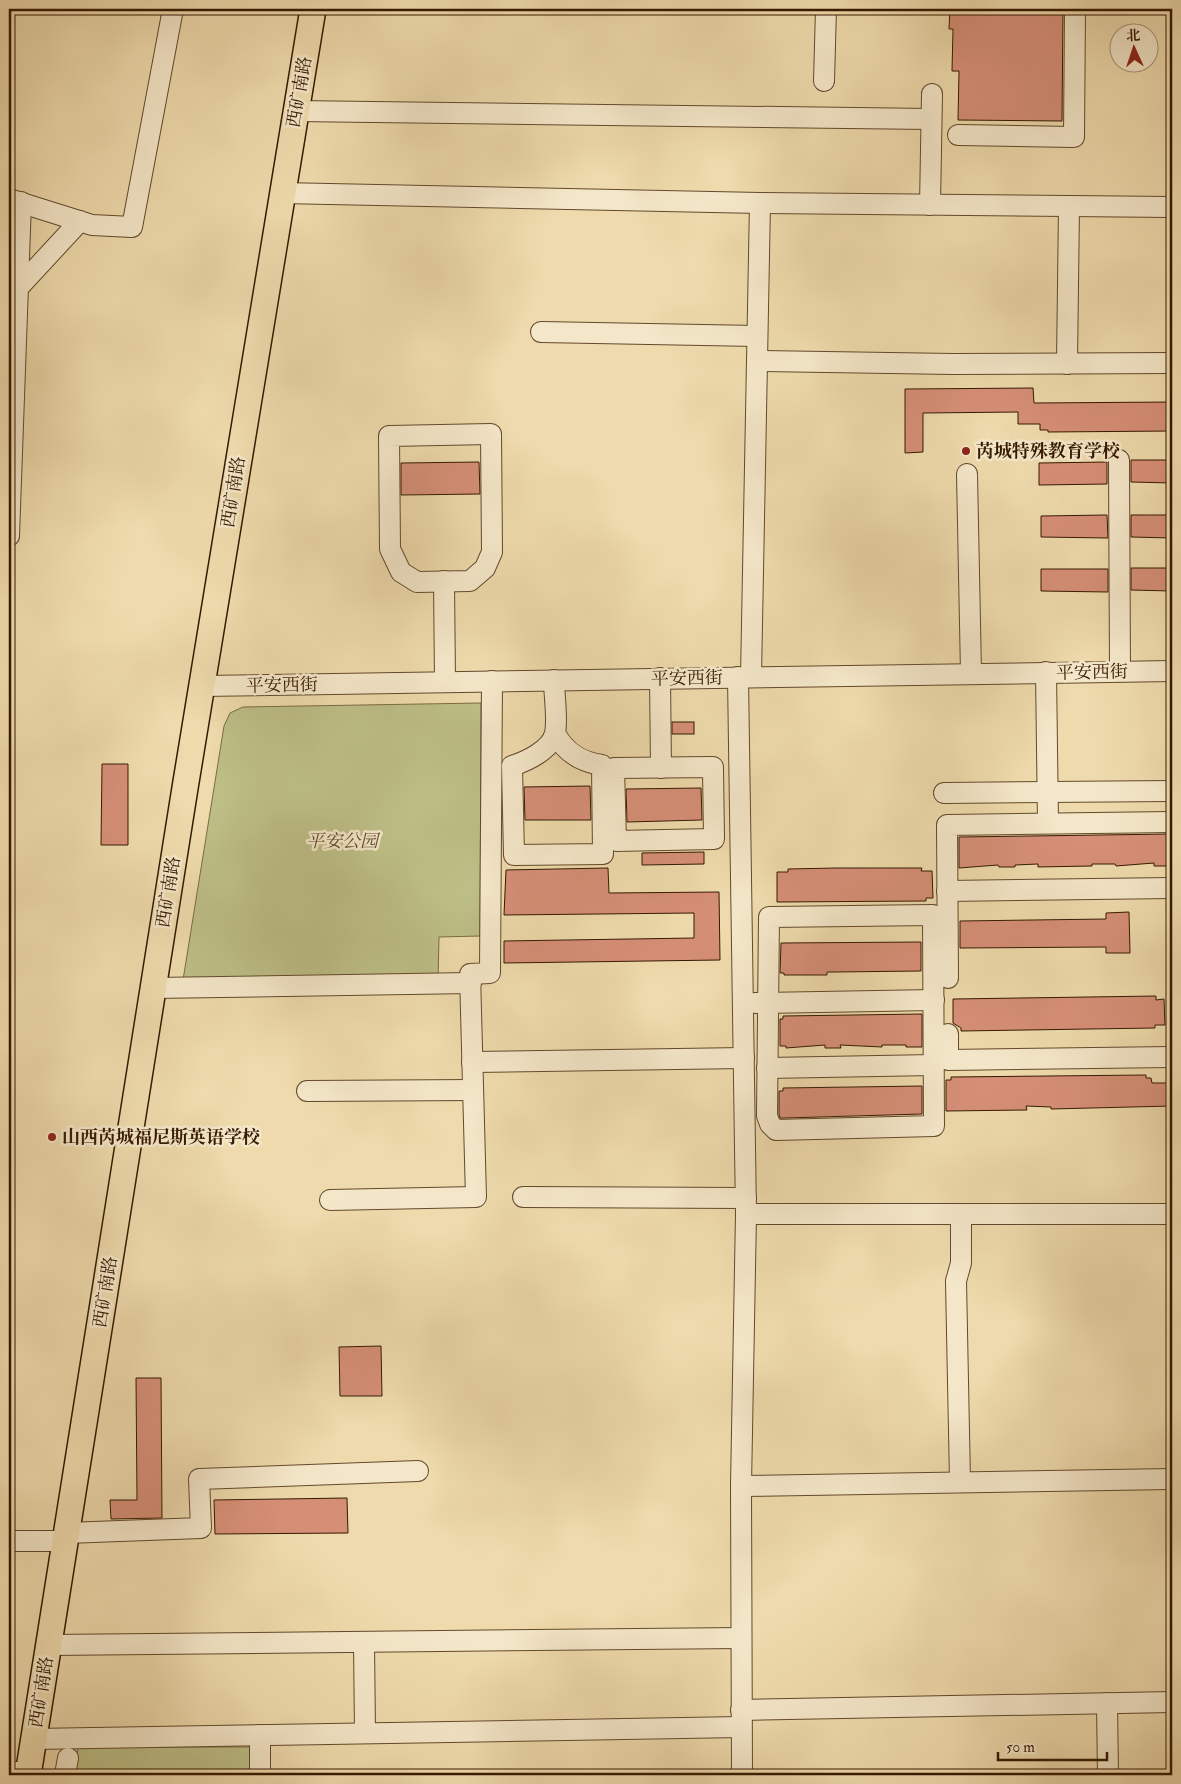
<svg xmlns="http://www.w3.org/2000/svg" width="1181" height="1784" font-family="'IM FELL Double Pica','Noto Serif SC',serif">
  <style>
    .green { fill: #bdbe86; stroke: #796c43 }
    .building { fill: #d68f77; stroke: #351900 }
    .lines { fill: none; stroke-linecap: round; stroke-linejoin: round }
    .minor-casing { stroke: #63492b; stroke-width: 22 }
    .major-casing { stroke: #351900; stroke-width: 28 }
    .minor { stroke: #f4e7c9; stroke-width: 20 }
    .major { stroke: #eedaac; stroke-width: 25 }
    .poi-dot { fill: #8f2418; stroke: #f4e7c9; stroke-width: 2 }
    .labels { text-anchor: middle; stroke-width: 5; stroke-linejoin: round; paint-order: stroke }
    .street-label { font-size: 18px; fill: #351900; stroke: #f4e7c9 }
    .poi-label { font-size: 18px; font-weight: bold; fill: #351900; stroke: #f4e7c9; text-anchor: start }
    .park-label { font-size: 18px; font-style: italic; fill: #5e4b28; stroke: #f4e7c9 }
  </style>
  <rect width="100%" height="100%" fill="#eedaac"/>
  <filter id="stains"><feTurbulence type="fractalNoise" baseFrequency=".004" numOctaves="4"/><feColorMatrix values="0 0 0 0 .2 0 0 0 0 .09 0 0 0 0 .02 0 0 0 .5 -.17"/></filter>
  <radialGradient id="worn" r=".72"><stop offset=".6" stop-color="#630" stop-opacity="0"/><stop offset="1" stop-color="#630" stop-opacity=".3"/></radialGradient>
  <!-- green -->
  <g class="green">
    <path d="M481 703 480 936 439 937 438 980H183L224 726 230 713 243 707Z"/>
    <path d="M78 1747H249L253 1750V1775H75Z"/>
  </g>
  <!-- building -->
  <g class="building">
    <path d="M950 9H1063L1062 121 958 120 959 71H952L953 29H949Z"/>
    <path d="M1033 388 1034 403 1172 402V431L1048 432V430H1040V424H1018V412L923 413V452L905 453V389Z"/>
    <path d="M1131 460H1172V483L1131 482Z"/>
    <path d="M479 462 480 494 401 495V463Z"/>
    <path d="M1107 462V484L1039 485V463Z"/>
    <path d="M1107 515 1108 538 1041 537V516Z"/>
    <path d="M1131 515H1172V538L1131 537Z"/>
    <path d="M1131 568H1172V591L1131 590Z"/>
    <path d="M1041 569H1108V592L1041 591Z"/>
    <rect x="672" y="722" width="22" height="12"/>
    <path d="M102 764H128V845H101Z"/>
    <path d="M590 786 591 820H525L524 787Z"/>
    <path d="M701 788 702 820 627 822 626 789Z"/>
    <path d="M1170 834 1172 863 1170 866H1154V863L1116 866 1115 864H1092V866L1038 867V864L1015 865V867H999L998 865 959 868V837Z"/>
    <path d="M704 852V864L642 865V853Z"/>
    <path d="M608 868 609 893 719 892 720 960 504 963V941L694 938V913L504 915 506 870Z"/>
    <path d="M836 868H922L921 871H932L933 898H926V901L777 902V872H788V869Z"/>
    <path d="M1129 912 1130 953H1106V947L960 948V921L1106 919V913Z"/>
    <path d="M921 942V971L834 972H827V975H784V973H780L781 943Z"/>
    <path d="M1156 996V1000L1164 999 1165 1025H1155V1028L961 1031V1028L953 1023V999Z"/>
    <path d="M922 1014V1047H906V1045H882V1047L840 1045 841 1048H825V1045L786 1048V1046H780V1019H783V1016Z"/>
    <path d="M1146 1075V1078H1151L1152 1083H1172V1106L1051 1109V1107L1026 1106 1027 1110 946 1111V1080H951V1077Z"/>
    <path d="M922 1086V1114L785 1118H780L779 1114V1091H783V1088Z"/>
    <path d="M381 1346 382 1396H340L339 1347Z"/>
    <path d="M136 1378H161L162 1518 111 1519 110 1500H137Z"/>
    <path d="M347 1498 348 1533 215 1534 214 1500Z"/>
  </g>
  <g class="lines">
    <!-- minor casing -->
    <g class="minor-casing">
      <g id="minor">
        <path d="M824 81 826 9"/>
        <path d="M295 111 931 119"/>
        <path d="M958 135 1074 137 1075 9"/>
        <path d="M281 193 760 203 1172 207"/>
        <path d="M9 199 92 225 132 227 173 9"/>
        <path d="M930 205 932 94"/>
        <path d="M18 288 80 221"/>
        <path d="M541 332 757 336"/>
        <path d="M757 361 953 364 1172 363"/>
        <path d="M1067 364 1069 206"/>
        <path d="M491 434 492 552 485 568 470 581 417 582 401 572 390 549 389 436Z"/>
        <path d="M1119 460 1120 671"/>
        <path d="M967 474 971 673"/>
        <path d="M9 536 21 202"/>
        <path d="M444 581 445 682"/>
        <path d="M1046 672 1048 823"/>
        <path d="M738 677 746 1214 741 1486 742 1775"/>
        <path d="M751 677 760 203"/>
        <path d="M660 678 661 768"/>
        <path d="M554 680C554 695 558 719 555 733 551 750 527 761 512 766L514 855 603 854 602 765C580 762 565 752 555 733"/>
        <path d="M201 686 1172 671"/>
        <path d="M713 767 714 839 616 841 614 768Z"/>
        <path d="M944 793 1172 791"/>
        <path d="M947 891 1172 888"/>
        <path d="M933 915 934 1126 776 1130 770 1124 767 1116 769 917Z"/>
        <path d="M948 978 947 825 1172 822"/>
        <path d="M153 988 471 983"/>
        <path d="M755 1003 934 1000"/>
        <path d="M948 1034V1060L1172 1057"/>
        <path d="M472 1062 744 1058"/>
        <path d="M767 1068 934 1065"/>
        <path d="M307 1091 473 1090"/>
        <path d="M523 1197 746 1198"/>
        <path d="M330 1200 476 1197 470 974 490 973 492 681"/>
        <path d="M746 1214H1172"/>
        <path d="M960 1482 956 1281 961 1263V1214"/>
        <path d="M741 1486 1172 1479"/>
        <path d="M66 1533 201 1528 199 1479 418 1471"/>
        <path d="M9 1541H65"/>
        <path d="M364 1642 365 1733"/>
        <path d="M49 1645 741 1638"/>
        <path d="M1107 1703 1108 1775"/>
        <path d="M741 1710 1172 1702"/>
        <path d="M34 1739 741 1727"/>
        <path d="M9 1772H28"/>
        <path d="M65 1775 68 1758"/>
        <path d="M260 1775V1735"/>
      </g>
    </g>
    <!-- major casing -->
    <g class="major-casing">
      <path id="major" d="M28 1775 185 788 313 9"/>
    </g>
    <!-- minor -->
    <use href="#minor" class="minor"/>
    <!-- major -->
    <use href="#major" class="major"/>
  </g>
  <!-- markers -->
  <g class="poi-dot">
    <circle cx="966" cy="451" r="5"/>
    <circle cx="52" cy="1137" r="5"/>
  </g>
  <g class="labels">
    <!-- street labels -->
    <g class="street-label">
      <text transform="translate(299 92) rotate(-80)" y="6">西矿南路</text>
      <text transform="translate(233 492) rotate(-81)" y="6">西矿南路</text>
      <text transform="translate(1092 672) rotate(-1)" y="6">平安西街</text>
      <text transform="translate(687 678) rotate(-1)" y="6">平安西街</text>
      <text transform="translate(282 685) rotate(-1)" y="6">平安西街</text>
      <text transform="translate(168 892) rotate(-81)" y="6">西矿南路</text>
      <text transform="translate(105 1292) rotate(-81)" y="6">西矿南路</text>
      <text transform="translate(41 1692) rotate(-81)" y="6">西矿南路</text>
    </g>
    <!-- poi labels -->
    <g class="poi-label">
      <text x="976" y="457">芮城特殊教育学校</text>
      <text x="62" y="1143">山西芮城福尼斯英语学校</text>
    </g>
    <!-- park labels -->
    <g class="park-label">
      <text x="342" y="847">平安公园</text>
    </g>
  </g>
  <!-- margin -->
  <rect width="1181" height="1784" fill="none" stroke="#eedaac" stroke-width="30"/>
  <rect x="10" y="10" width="1161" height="1764" fill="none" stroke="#351900" stroke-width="2.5"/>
  <rect x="15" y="15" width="1151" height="1754" fill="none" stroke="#351900"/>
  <!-- north arrow -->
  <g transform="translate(1134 48) rotate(357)"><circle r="24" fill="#f4e7c9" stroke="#a89579"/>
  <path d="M0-4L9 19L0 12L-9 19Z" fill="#8f2418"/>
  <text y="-8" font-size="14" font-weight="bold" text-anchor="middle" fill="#351900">北</text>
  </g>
  <!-- scale -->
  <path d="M998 1752v8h109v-8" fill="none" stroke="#351900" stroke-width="2.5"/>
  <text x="1006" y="1752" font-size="15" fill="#351900" stroke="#f4e7c9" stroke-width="4" paint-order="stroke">50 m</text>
  <rect width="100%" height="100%" filter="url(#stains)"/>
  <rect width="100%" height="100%" fill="url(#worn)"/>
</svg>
